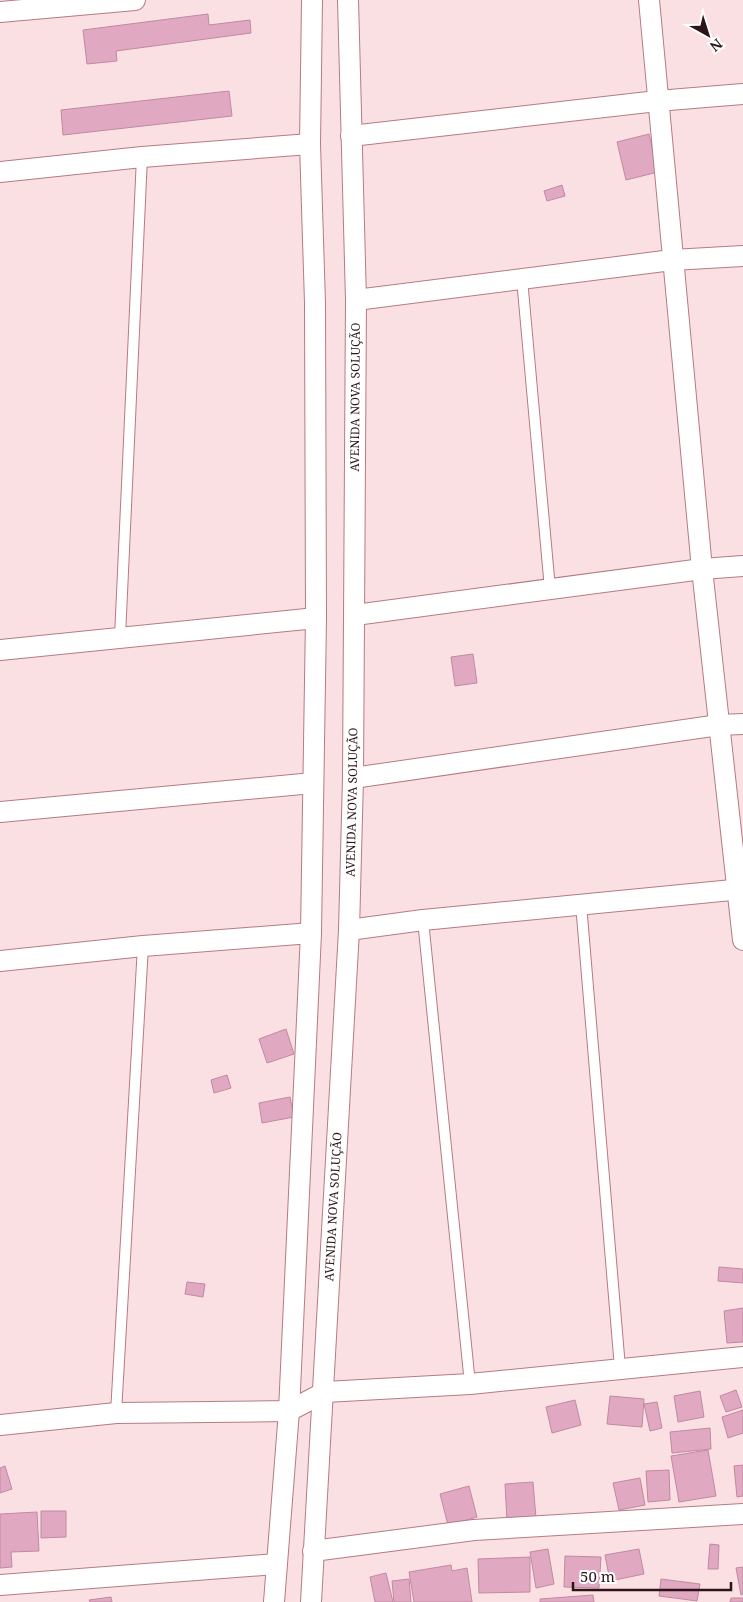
<svg xmlns="http://www.w3.org/2000/svg" width="743" height="1602" font-family="'Noto Serif',serif">
  <style>
    .building { fill: #e1a9c1; stroke: #c089a1 }
    .lines { fill: none; stroke-linecap: round; stroke-linejoin: round }
    .lane-casing { stroke: #b57b82; stroke-width: 12 }
    .street-casing { stroke: #b57b82; stroke-width: 22 }
    .lane { stroke: #fff; stroke-width: 10 }
    .street { stroke: #fff; stroke-width: 20 }
    .labels { text-anchor: middle; stroke-width: 5; stroke-linejoin: round; paint-order: stroke }
    .street-label { font-size: 12px; fill: #2b1518; stroke: #fff }
  </style>
  <rect width="100%" height="100%" fill="#fbe0e3"/>
  <!-- building -->
  <g class="building">
    <path d="M208 14 209 25 250 20 251 33 116 51 117 61 87 64 83 30Z"/>
    <path d="M229 91 232 116 63 135 61 110Z"/>
    <path d="M649 134 658 172 626 180 617 142Z"/>
    <path d="M562 185 565 196 547 201 544 191Z"/>
    <path d="M473 654 477 683 455 686 451 657Z"/>
    <path d="M286 1029 294 1054 267 1063 259 1039Z"/>
    <path d="M227 1075 231 1088 214 1093 211 1080Z"/>
    <path d="M290 1097 294 1117 262 1123 259 1103Z"/>
    <path d="M719 1267 743 1269V1283L718 1281Z"/>
    <path d="M187 1282 205 1284 203 1297 185 1294Z"/>
    <path d="M743 1308V1342L727 1343 724 1311Z"/>
    <path d="M736 1390 742 1407 726 1412 720 1396Z"/>
    <path d="M700 1391 704 1417 678 1422 674 1396Z"/>
    <path d="M610 1396 644 1399 642 1427 607 1424Z"/>
    <path d="M575 1400 581 1425 552 1433 546 1407Z"/>
    <path d="M657 1402 662 1428 650 1431 644 1404Z"/>
    <path d="M743 1410V1433L728 1438 722 1417Z"/>
    <path d="M710 1428 711 1449 672 1453 670 1432Z"/>
    <path d="M708 1450 716 1496 679 1502 671 1456Z"/>
    <path d="M743 1465V1496L737 1497 734 1466Z"/>
    <path d="M5 1466 12 1489 0 1493V1468Z"/>
    <path d="M669 1470 670 1500 648 1502 646 1471Z"/>
    <path d="M640 1478 645 1505 619 1510 613 1483Z"/>
    <path d="M533 1482 536 1518 507 1521 505 1484Z"/>
    <path d="M469 1486 477 1517 448 1525 440 1494Z"/>
    <path d="M41 1511H66V1537L41 1538Z"/>
    <path d="M37 1512 39 1551 11 1552 12 1567 0 1568V1514Z"/>
    <path d="M710 1544 719 1545 718 1569H708Z"/>
    <path d="M548 1549 554 1584 536 1588 530 1552Z"/>
    <path d="M639 1549 644 1574 610 1581 605 1555Z"/>
    <path d="M565 1556 601 1557 599 1588 564 1587Z"/>
    <path d="M530 1557V1592L479 1593 478 1559Z"/>
    <path d="M451 1565 452 1571 467 1568 472 1602H414L409 1572Z"/>
    <path d="M743 1567V1594L741 1595 736 1568Z"/>
    <path d="M386 1573 393 1602H375L370 1577Z"/>
    <path d="M409 1579 411 1602H394L392 1581Z"/>
    <path d="M661 1579 700 1584 697 1601 659 1596Z"/>
    <path d="M593 1595 594 1602H540V1599Z"/>
    <path d="M111 1597 112 1602H90L89 1600Z"/>
    <path d="M731 1598H743V1602H730Z"/>
  </g>
  <g class="lines">
    <!-- lane casing -->
    <g class="lane-casing">
      <g id="lane">
        <path d="M522 279 550 589"/>
        <path d="M120 637 142 157"/>
        <path d="M581 904 620 1368"/>
        <path d="M423 920 470 1384"/>
        <path d="M116 1413 143 946"/>
      </g>
    </g>
    <!-- street casing -->
    <g class="street-casing">
      <g id="street">
        <path d="M649 0 702 569 743 940"/>
        <path d="M0 12 135 0"/>
        <path d="M351 136 657 101 743 94"/>
        <path d="M0 172 142 157 310 144"/>
        <path d="M356 300 672 260 743 256"/>
        <path d="M355 615 702 569 743 566"/>
        <path d="M0 650 316 618"/>
        <path d="M353 778 719 725 743 724"/>
        <path d="M0 812 313 783"/>
        <path d="M349 930 423 920 743 889"/>
        <path d="M0 961 143 946 311 933"/>
        <path d="M0 1425 116 1413 289 1411 325 1392 470 1384 743 1357"/>
        <path d="M313 1551 474 1530 743 1514"/>
        <path d="M0 1585 276 1564"/>
        <path d="M274 1602 289 1411 311 933 316 618 315 303 310 144 312 0"/>
        <path id="s1" d="M311 1602 349 930 353 778 356 300 348 0"/>
      </g>
    </g>
    <!-- lane -->
    <use href="#lane" class="lane"/>
    <!-- street -->
    <use href="#street" class="street"/>
  </g>
  <g class="labels">
    <!-- street labels -->
    <g class="street-label">
      <text dy="4" stroke="none"><textPath href="#s1" startOffset="1206">AVENIDA NOVA SOLUÇÃO</textPath></text>
      <text dy="4" stroke="none"><textPath href="#s1" startOffset="801">AVENIDA NOVA SOLUÇÃO</textPath></text>
      <text dy="4" stroke="none"><textPath href="#s1" startOffset="396">AVENIDA NOVA SOLUÇÃO</textPath></text>
    </g>
  </g>
  <!-- north arrow -->
  <g transform="translate(708 35) rotate(141)" stroke="#ffffff" stroke-width="4" paint-order="stroke">
  <path d="M0-4L9 19L0 12L-9 19Z" fill="#2b1518"/>
  <text y="-8" font-size="14" font-weight="bold" text-anchor="middle" fill="#2b1518">N</text>
  </g>
  <!-- scale -->
  <path d="M573 1582v8h158v-8" fill="none" stroke="#2b1518" stroke-width="2.5"/>
  <text x="580" y="1582" font-size="15" fill="#2b1518" stroke="#ffffff" stroke-width="4" paint-order="stroke">50 m</text>
</svg>
